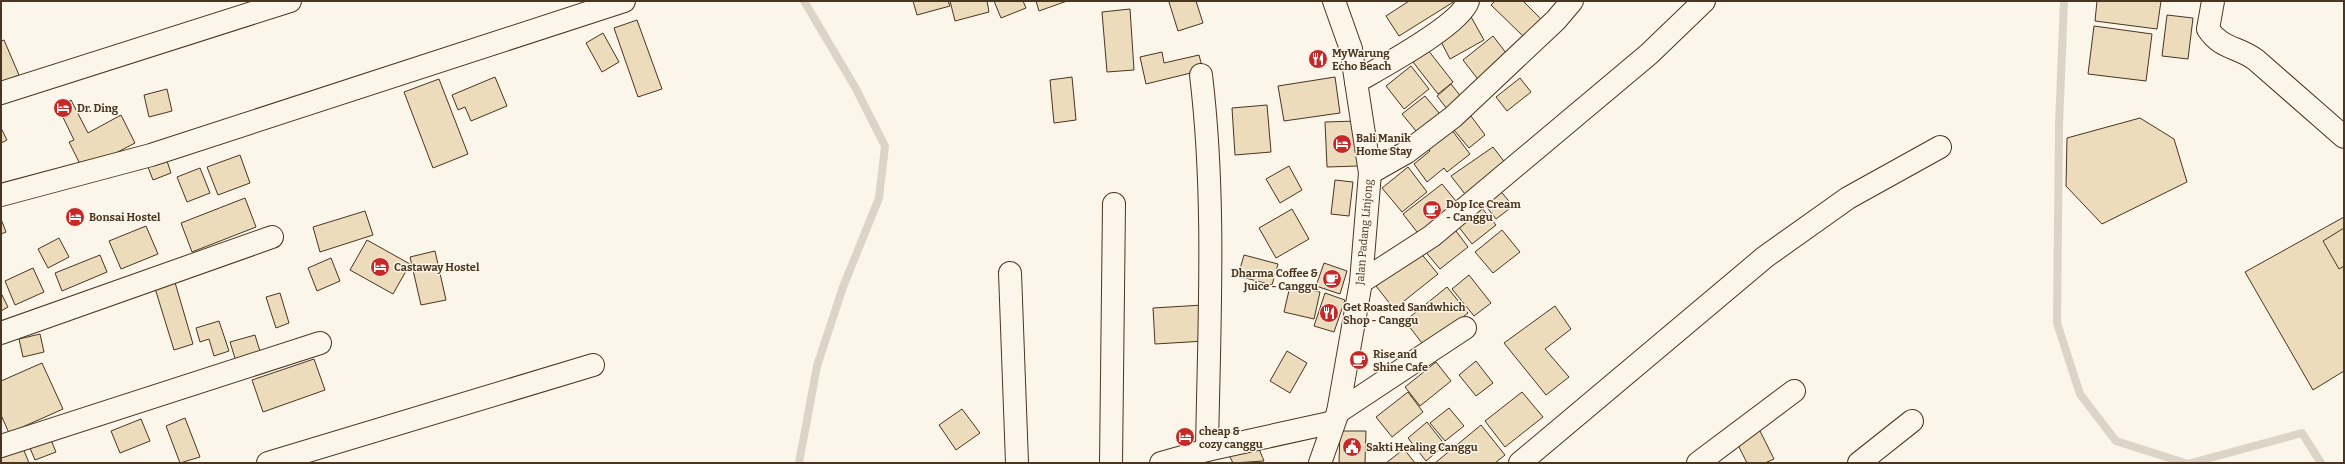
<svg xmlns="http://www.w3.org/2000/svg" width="2345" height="464" font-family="Bitter,serif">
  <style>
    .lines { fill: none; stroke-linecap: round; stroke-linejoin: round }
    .stream { stroke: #dcd4c6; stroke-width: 8 }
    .building { fill: #ecdcbc; stroke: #4a3520 }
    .minor-casing { stroke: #4a3520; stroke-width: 24 }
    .minor { stroke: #fbf6e9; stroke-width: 22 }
    .labels { text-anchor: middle; stroke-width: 3; stroke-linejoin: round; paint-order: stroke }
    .poi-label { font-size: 11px; font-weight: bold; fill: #4a3520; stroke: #fbf6e9; text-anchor: start }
    .street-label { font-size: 11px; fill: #4a3520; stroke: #fbf6e9 }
  </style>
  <rect width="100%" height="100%" fill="#fbf6e9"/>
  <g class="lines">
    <!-- stream -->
    <g class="stream">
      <path d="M2064 1 2059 125 2057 323 2080 394 2116 441 2185 463"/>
      <path d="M799 463 817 366 843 287 879 198 885 146 855 87 804 1"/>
      <path d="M2191 463 2302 433 2321 463"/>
    </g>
  </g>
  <!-- building -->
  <g class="building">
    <path d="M913 1H948L950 6 917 15Z"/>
    <path d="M950 1H987L989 12 955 21Z"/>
    <path d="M994 1H1023L1026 8 1001 18Z"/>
    <path d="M1036 1H1067L1039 11Z"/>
    <path d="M1172 1H1196L1203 23 1178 31 1169 2Z"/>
    <path d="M1409 1H1455L1399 36 1386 16Z"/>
    <path d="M1495 1H1523L1541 19 1524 37 1491 5Z"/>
    <path d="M2097 1H2161L2157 29 2095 21Z"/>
    <path d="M1130 9 1134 70 1107 72 1102 12Z"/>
    <path d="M1470 15 1484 40 1450 59 1437 34Z"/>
    <path d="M2167 15 2193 18 2188 59 2162 56Z"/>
    <path d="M637 20 662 89 638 97 614 28Z"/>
    <path d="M2094 26 2152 34 2146 81 2088 74Z"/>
    <path d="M603 33 619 62 602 72 586 43Z"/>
    <path d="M1493 36 1510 58 1480 82 1463 60Z"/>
    <path d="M4 40 19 75 1 82V41Z"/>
    <path d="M1428 50 1453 82 1438 94 1413 62Z"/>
    <path d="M1162 52 1164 63 1199 55 1203 70 1146 84 1140 57Z"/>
    <path d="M1411 66 1429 89 1404 109 1386 86Z"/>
    <path d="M495 77 507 106 471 121 465 107 458 110 452 95Z"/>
    <path d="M1072 77 1076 120 1054 123 1050 80Z"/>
    <path d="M1335 77 1340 113 1284 121 1278 86Z"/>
    <path d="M1520 78 1531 92 1507 111 1496 97Z"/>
    <path d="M439 79 468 154 433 168 404 92Z"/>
    <path d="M1451 84 1466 103 1451 114 1437 96Z"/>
    <path d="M167 89 172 111 149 117 144 95Z"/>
    <path d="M1425 96 1444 119 1421 137 1402 114Z"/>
    <path d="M71 100 88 133 121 115 135 143 83 170 69 142 74 140 58 107Z"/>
    <path d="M1267 105 1271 152 1235 155 1232 108Z"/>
    <path d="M1471 116 1485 135 1469 148 1454 130Z"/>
    <path d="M2140 118 2174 139 2187 182 2102 224 2066 186 2067 138Z"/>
    <path d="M1357 121 1358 166 1327 167 1325 122Z"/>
    <path d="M1 128 7 140 1 143Z"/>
    <path d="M1451 129 1470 154 1447 172 1444 168 1427 182 1414 164 1430 151 1428 148Z"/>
    <path d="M1493 147 1506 164 1468 198 1451 176Z"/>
    <path d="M165 155 171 173 153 180 146 162Z"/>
    <path d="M240 155 250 183 218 195 207 167Z"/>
    <path d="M1289 166 1302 190 1280 203 1266 179Z"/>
    <path d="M1408 167 1427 192 1402 212 1382 188Z"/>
    <path d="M200 168 210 193 187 202 177 177Z"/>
    <path d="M1335 180 1353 182 1349 216 1331 214Z"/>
    <path d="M1442 184 1460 206 1421 237 1403 214Z"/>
    <path d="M1498 188 1513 206 1496 219 1482 201Z"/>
    <path d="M245 198 256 227 192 252 181 223Z"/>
    <path d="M1481 207 1496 225 1472 244 1458 226Z"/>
    <path d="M1292 209 1309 239 1276 258 1259 228Z"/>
    <path d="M365 211 373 235 320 252 313 227Z"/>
    <path d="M2344 217V371L2313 390 2245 272Z"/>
    <path d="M1 219 6 232 1 234Z"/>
    <path d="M146 226 158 254 121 269 109 241Z"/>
    <path d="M1453 227 1468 247 1440 269 1424 250Z"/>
    <path d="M2344 228V266L2339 269 2323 241Z"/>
    <path d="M1502 230 1520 252 1493 273 1475 252Z"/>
    <path d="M59 238 69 257 48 268 38 249Z"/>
    <path d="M367 240 410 264 393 294 350 270Z"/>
    <path d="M435 251 446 300 421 305 410 257Z"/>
    <path d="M1419 251 1438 274 1394 309 1376 286Z"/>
    <path d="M100 255 107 272 62 291 55 273Z"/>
    <path d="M1244 255 1278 264 1272 285 1238 276Z"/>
    <path d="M331 258 340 281 317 291 308 268Z"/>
    <path d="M1324 263 1347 271 1340 294 1316 286Z"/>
    <path d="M33 268 44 292 15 305 5 281Z"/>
    <path d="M1469 275 1491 303 1474 316 1452 289Z"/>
    <path d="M174 279 193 344 174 350 154 285Z"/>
    <path d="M1290 286 1320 292 1314 319 1284 312Z"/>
    <path d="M1447 287 1468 313 1425 347 1405 321Z"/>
    <path d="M1 293 8 307 1 311Z"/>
    <path d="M280 293 289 323 276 328 266 297Z"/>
    <path d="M1325 293 1345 300 1334 332 1314 326Z"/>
    <path d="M1203 305 1205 341 1155 344 1153 308Z"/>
    <path d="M1555 306 1571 329 1545 349 1569 377 1546 395 1504 343Z"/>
    <path d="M219 321 229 351 214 356 209 339 200 342 196 328Z"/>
    <path d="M40 334 44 352 23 357 19 339Z"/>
    <path d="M255 335 263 361 238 368 230 342Z"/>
    <path d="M1287 351 1307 363 1290 393 1270 381Z"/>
    <path d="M314 359 325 390 263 412 252 380Z"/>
    <path d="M1476 361 1493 383 1476 396 1459 375Z"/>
    <path d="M1436 362 1451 381 1420 406 1405 387Z"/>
    <path d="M42 363 63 409 9 433 1 415V381Z"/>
    <path d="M1408 392 1423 412 1392 437 1376 417Z"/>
    <path d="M1522 392 1543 417 1505 447 1485 421Z"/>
    <path d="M1449 408 1464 426 1445 441 1430 423Z"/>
    <path d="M962 409 980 433 956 450 939 425Z"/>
    <path d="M185 418 200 457 180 463 166 426Z"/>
    <path d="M141 419 150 441 120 453 111 431Z"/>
    <path d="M1427 422 1445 445 1426 461 1408 438Z"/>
    <path d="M1481 425 1505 455 1495 463H1435Z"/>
    <path d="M1759 429 1774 459 1765 463H1747L1736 441Z"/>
    <path d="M1340 431H1366L1365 463H1339Z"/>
    <path d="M51 440 56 452 35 460 30 448Z"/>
    <path d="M1257 444 1264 461 1233 463 1229 455Z"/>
    <path d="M23 448 29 463H1V456Z"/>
    <path d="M1404 449 1415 463H1386Z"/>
  </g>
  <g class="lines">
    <!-- minor casing -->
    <g class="minor-casing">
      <g id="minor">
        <path d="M2213 1 2208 29C2221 49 2239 47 2256 60L2344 137"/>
        <path d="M1201 75C1216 199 1209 325 1207 450"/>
        <path d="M1356 82C1380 68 1461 25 1468 1"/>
        <path d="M1 93 290 1"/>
        <path d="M1370 173 1407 152 1453 117 1556 20 1572 1"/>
        <path d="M1 195 151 155 624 1"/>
        <path d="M1010 273 1017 463"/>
        <path d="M1361 282 1432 236 1649 54 1704 1"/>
        <path d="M1 333 272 237"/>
        <path d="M1338 412 1465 328"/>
        <path d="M1 446 320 343"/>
        <path d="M268 463 593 365"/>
        <path d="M1111 463 1114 204"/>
        <path d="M1161 463 1207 450 1334 422"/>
        <path d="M1320 463 1338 412 1353 327 1361 282 1370 173 1351 49 1334 1"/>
        <path d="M1520 463 1765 257 1848 198 1940 147"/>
        <path d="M1698 463 1794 391"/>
        <path d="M1859 463 1912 421"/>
      </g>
    </g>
    <!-- minor -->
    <use href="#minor" class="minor"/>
  </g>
  <!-- icons -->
  <defs>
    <g id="restaurant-disc" transform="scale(1)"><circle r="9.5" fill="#c62828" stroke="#fbf6e9"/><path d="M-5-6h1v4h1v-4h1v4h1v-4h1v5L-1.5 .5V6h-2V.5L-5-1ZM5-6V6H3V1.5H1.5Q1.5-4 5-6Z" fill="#fff"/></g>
    <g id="hotel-disc" transform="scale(1)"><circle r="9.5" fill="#c62828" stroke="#fbf6e9"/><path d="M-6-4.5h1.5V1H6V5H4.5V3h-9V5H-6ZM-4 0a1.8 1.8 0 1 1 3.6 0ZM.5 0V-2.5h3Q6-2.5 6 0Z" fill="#fff"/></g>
    <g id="cafe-disc" transform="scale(1)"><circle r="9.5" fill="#c62828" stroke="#fbf6e9"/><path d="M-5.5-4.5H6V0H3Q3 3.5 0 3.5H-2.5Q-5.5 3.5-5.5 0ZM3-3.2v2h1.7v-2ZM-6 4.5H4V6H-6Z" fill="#fff"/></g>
    <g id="civic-disc" transform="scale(1)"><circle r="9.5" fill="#c62828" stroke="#fbf6e9"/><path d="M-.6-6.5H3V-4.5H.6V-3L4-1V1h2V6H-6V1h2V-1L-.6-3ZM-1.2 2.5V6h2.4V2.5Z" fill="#fff"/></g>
  </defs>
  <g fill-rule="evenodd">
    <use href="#restaurant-disc" x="1318" y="59"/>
    <use href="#hotel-disc" x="63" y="108"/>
    <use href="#hotel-disc" x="1342" y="144"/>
    <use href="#cafe-disc" x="1432" y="210"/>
    <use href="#hotel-disc" x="75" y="217"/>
    <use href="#hotel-disc" x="380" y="267"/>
    <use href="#cafe-disc" x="1332" y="279"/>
    <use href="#restaurant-disc" x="1329" y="313"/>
    <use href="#cafe-disc" x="1359" y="360"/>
    <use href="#hotel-disc" x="1185" y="437"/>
    <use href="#civic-disc" x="1352" y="447"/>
  </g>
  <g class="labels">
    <!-- poi labels -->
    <g class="poi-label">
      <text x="1332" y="57">MyWarung<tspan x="1332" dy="13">Echo Beach</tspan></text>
      <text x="77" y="112">Dr. Ding</text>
      <text x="1356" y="142">Bali Manik<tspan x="1356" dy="13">Home Stay</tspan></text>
      <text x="1446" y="208">Dop Ice Cream<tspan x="1446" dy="13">- Canggu</tspan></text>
      <text x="89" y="221">Bonsai Hostel</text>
      <text x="394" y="271">Castaway Hostel</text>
      <text x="1318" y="277" text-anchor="end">Dharma Coffee &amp;<tspan x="1318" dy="13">Juice - Canggu</tspan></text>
      <text x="1343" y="311">Get Roasted Sandwhich<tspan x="1343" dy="13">Shop - Canggu</tspan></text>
      <text x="1373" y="358">Rise and<tspan x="1373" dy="13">Shine Cafe</tspan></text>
      <text x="1199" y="435">cheap &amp;<tspan x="1199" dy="13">cozy canggu</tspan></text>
      <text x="1366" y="451">Sakti Healing Canggu</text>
    </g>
    <!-- street labels -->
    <g class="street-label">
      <text transform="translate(1364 232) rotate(-85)" y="4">Jalan Padang Linjong</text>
    </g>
  </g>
  <!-- border -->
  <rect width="2345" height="464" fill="none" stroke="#4a3520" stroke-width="4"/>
</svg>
